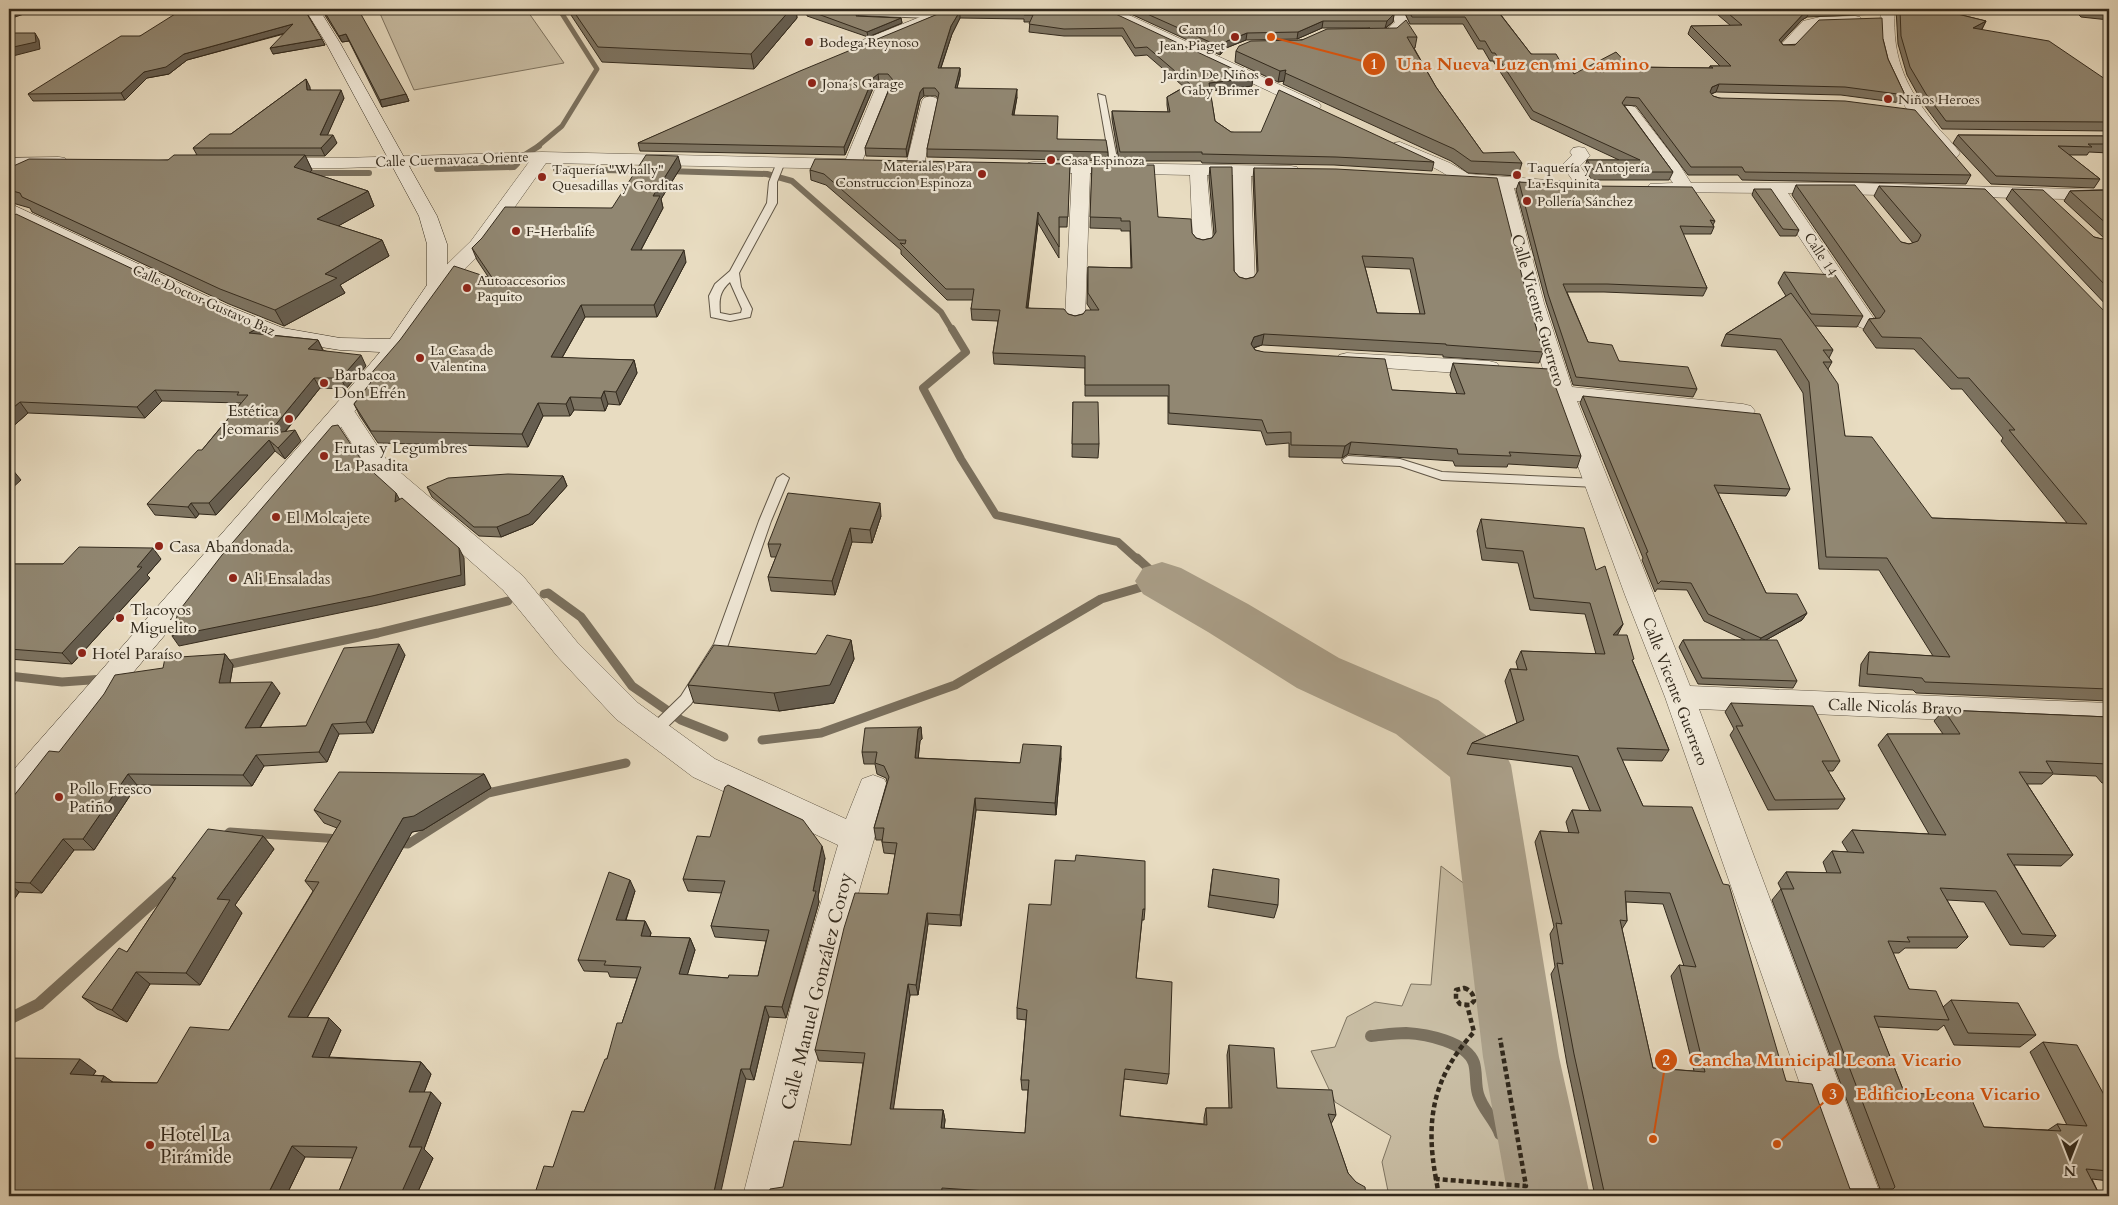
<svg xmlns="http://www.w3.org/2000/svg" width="2118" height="1205" font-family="Cardo,serif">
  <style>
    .green { fill: #c9bea5; stroke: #7e7461 }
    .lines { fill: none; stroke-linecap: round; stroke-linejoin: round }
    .stream-far4 { stroke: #7a705e; stroke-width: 5 }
    .stream-far3 { stroke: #7a705e; stroke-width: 6 }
    .stream-far2 { stroke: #7a705e; stroke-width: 8 }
    .stream-far1 { stroke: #7a705e; stroke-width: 9 }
    .stream { stroke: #7a705e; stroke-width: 12 }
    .river { fill: #aa9f89; fill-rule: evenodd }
    .service-casing { stroke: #605646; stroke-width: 2 }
    .minor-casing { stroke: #605646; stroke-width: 1 }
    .secondary-casing { stroke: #332a1d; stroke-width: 1 }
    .path { stroke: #332a1d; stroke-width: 4.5; stroke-dasharray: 5 3; stroke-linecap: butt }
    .service { fill: #f0e8d7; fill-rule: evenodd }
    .minor { fill: #f0e8d7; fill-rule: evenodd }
    .secondary { fill: #f0e8d7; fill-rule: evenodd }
    .wall { fill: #7d7462; stroke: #332a1d; fill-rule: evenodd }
    .shaded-wall { fill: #665e50; stroke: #332a1d }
    .building { fill: #918772; stroke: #332a1d; fill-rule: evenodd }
    .poi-dot { fill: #8f2418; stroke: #f0e8d7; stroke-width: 2 }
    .labels { text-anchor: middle; stroke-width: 4.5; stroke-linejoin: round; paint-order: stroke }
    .far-poi-label { font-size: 14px; fill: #332a1d; stroke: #f0e8d7; text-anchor: start }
    .far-street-label { font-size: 14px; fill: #332a1d; stroke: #f0e8d7 }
    .street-label { font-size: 16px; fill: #332a1d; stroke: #f0e8d7 }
    .poi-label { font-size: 16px; fill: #332a1d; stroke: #f0e8d7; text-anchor: start }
    .near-street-label { font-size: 19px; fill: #332a1d; stroke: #f0e8d7 }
    .near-poi-label { font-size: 19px; fill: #332a1d; stroke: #f0e8d7; text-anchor: start }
    .leader { fill: none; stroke: #d6540e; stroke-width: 2 }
    .callout-dot { fill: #d6540e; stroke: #f0e8d7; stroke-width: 2 }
    .mark-label { font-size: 15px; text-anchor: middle; font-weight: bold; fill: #fff }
    .callout-label { font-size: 18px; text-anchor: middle; font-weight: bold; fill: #d6540e; stroke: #f0e8d7; stroke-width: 4.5; stroke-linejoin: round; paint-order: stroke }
  </style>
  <rect width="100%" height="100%" fill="#e8dcc1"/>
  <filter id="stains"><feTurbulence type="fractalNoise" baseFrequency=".004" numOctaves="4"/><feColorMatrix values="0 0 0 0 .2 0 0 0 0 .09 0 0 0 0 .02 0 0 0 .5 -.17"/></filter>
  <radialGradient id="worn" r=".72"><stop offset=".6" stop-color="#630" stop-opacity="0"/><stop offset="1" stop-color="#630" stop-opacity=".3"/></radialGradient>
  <!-- green -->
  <g class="green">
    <path d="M378 9H526L564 63 414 90Z"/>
    <path d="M1441 866 1487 901 1485 943 1496 960 1498 999 1509 1029 1517 1066 1540 1196H1389L1382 1162 1391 1136 1335 1102 1311 1051 1335 1047 1347 1017 1375 1002 1402 1006 1411 984 1431 985Z"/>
  </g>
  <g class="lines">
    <!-- stream-far4 -->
    <path class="stream-far4" d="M537 147 562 126 597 69 559 9"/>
    <!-- stream-far3 -->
    <g class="stream-far3">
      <path d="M523 156 539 146"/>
      <path d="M437 169 514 167 517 164"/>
      <path d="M556 169 648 171"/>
      <path d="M666 171 767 174 792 181 941 312 952 330"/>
      <path d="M299 173H369"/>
    </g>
    <!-- stream-far2 -->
    <path class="stream-far2" d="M952 329 966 352 923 388 961 459 996 515 1118 542 1138 560"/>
    <!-- stream-far1 -->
    <g class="stream-far1">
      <path d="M1137 558 1162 581"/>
      <path d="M544 594 548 593 581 617 632 686 681 720 724 737"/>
      <path d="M221 666 378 633 508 601"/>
      <path d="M9 676 62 682 104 679"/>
      <path d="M762 740 821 733 955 685 1101 599 1162 581"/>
      <path d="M222 839 230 832 341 839"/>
      <path d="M394 843 408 844 488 793 626 763"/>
    </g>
    <!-- stream -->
    <g class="stream">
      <path d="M9 1019 39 1004 179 878"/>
      <path d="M1371 1036C1382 1035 1395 1033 1406 1033 1426 1034 1467 1042 1474 1063 1477 1073 1475 1084 1478 1094 1482 1109 1496 1121 1500 1134"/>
    </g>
    <!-- river -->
    <path class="river" d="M1162 562 1181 568 1248 604 1339 658 1438 700 1502 747 1511 765 1559 1057 1590 1196H1508L1483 1057 1450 777 1396 734 1297 688 1208 632 1143 594 1135 581 1143 568Z"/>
    <!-- service casing -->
    <g class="service-casing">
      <g id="service">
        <path d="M779 9 931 14 934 16 931 18 777 12 776 11Z"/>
        <path d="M1098 94 1105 96 1119 169 1115 172 1111 169Z"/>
        <path d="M781 159 785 162 777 182V203L739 273 741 287 752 309 750 317 730 321 711 317 709 296 715 284 730 271 767 203 769 182 777 162ZM730 282 742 309 741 313 730 315 720 313C719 300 719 292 730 282Z"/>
        <path d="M1348 456 1400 459 1442 472 1597 479 1603 483 1597 487 1442 480 1400 466 1344 463 1342 460Z"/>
        <path d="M783 474 789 478 771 521 728 645 691 704 659 735 654 737 649 735 646 731 649 727 681 696 714 644 759 521 777 478Z"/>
      </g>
    </g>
    <!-- minor casing -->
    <g class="minor-casing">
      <g id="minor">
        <path d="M309 9H344C338 16 318 17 309 15L307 12Z"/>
        <path d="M940 9H958L956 12 863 50H853L851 47 853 44Z"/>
        <path d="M1098 9H1116L1319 103 1321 106 1319 109H1307L1100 12Z"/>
        <path d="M1388 9H1402L1409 23C1397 40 1379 42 1359 37L1357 34 1359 31 1386 30 1395 22Z"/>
        <path d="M1881 9H1895C1891 60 1908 91 1939 129 1946 137 1954 144 1960 153L1957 157 1951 158 1945 157C1905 110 1874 74 1881 9Z"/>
        <path d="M1855 16 1860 17 1862 20 1860 23 1813 27 1790 51H1780L1778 48 1803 21 1820 17Z"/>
        <path d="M884 82 889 84 892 87 861 164 858 168 852 169 546 163 485 249 444 289 437 291 430 289 427 285 430 281 471 241 529 162 342 168H272L266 167 263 163 266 159 272 158H342L542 152 846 159 876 87 879 84Z"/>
        <path d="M930 96 936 98 938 101 924 165 921 169 915 170 909 169 906 165 922 101 924 98Z"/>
        <path d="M1629 105 1635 107 1679 164 1691 183H1856L2109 190V200L1788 193 1877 323 1873 327 1866 329 1859 327 1770 193 1650 192 1647 188 1650 184 1673 183 1621 110 1623 107Z"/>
        <path d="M1400 142 1450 163 1469 174 1561 181 1564 185 1561 189 1555 190 1514 188 1544 303 1572 387 1743 404 1751 406 1755 411 1751 416 1743 418 1577 401 1690 686 2109 703V727L1699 709 1881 1196H1839L1665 697 1625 595 1544 373 1524 303 1496 187 1455 183C1445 169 1410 158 1394 151L1392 147 1394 143Z"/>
        <path d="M1579 147 1585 148 1590 156 1580 166 1595 187 1592 191 1586 192 1580 191 1562 165 1572 155 1570 152 1573 148Z"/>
        <path d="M59 157 65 158 68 162 65 166 9 168V158Z"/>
        <path d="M1034 162 1291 166 1297 167 1300 171 1297 175 1291 176H1251L1255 282 1252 286 1245 288 1238 286 1235 282 1233 175H1207L1213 243 1210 247 1203 249 1196 247 1193 243 1190 175 1090 173 1085 319 1082 323 1075 325 1068 323 1065 319 1072 173 1028 171 1025 167 1028 163Z"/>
        <path d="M1347 353 1489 361 1497 363 1500 368 1497 373 1489 375 1339 365 1336 360 1339 355Z"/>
        <path d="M343 404 351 406 388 462 523 576 577 642 638 703 715 759 846 819 862 779 873 775 884 779 889 788 845 939 785 1196H743L795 990 838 845 693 777 616 719 557 656 503 590 370 472 331 411 335 406Z"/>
      </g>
    </g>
    <!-- secondary casing -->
    <g class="secondary-casing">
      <path id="secondary" d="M305 9H319L340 43 437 216 447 244V285L404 351 359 406 20 806 9 810V775L343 396 380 352 340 350 270 339 214 314 9 215V203L228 306 283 328 340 338 390 339 427 285V244L419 216 326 43Z"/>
    </g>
    <!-- path -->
    <g class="path">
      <path d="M1464 988C1470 990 1474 994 1474 1001L1470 1005 1460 1004 1456 999V990Z"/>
      <path d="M1436 1179C1425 1120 1433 1077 1474 1032L1467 1005"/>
      <path d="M1439 1196 1436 1179 1526 1186 1500 1038"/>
    </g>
    <!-- service -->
    <use href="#service" class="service"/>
    <!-- minor -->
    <use href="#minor" class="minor"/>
    <!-- secondary -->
    <use href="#secondary" class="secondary"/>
  </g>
  <!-- wall -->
  <g class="wall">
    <path d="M304 9 325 45 273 54 284 34 187 60 169 74 147 78 125 100 33 101 28 94 140 36Z"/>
    <path d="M567 9H796L797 18 754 69 602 62Z"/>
    <path d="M812 9H864L863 10Z"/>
    <path d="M950 9H1105L1252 86 1210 91 1215 121 1231 132 1434 162 1432 171 1334 165 1202 163 1201 161H1119L1112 119V111L1168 112 1167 105V97L1184 87 1147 55 1135 56 1122 36H1064L1029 32 1030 22H1024V19L960 18 952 34 941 68H960V76L957 88 1017 97 1014 115 1057 139 1108 152V161L927 157V149L938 99 936 96H924L920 100 907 157 866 156 865 148 891 84 889 82H879L874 86 845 155 640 151 638 143Z"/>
    <path d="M1120 9H1392L1394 14 1393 22 1386 28 1417 37 1415 48H1414L1436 87 1483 153 1522 163 1518 176 1468 173 1451 161 1283 84 1284 81 1278 82 1235 62 1236 51 1370 28H1322L1297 39 1246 40 1226 48 1220 55Z"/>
    <path d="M1403 9H1531L1530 10 1498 11 1531 54 1560 61 1574 74 1630 67 1709 68 1710 66H1720L1688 34 1691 26H1731L1711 9H1881L1878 14 1807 17 1802 20 1781 42 1783 45 1883 39 1888 59 1905 95 1901 103 1841 95 1716 92 1711 94 1713 96 1971 175 1966 184 1742 180 1738 175H1688L1636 106 1624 105 1673 172 1669 180H1592L1584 169 1587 160H1619L1531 119 1493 61H1490L1483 49H1478L1463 24H1410Z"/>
    <path d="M1896 9H1937L1986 21 1982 29 1981 30 2105 79H2109V131L1942 129 1922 102 1907 75 1898 44Z"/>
    <path d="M2073 9H2109V20L2081 17Z"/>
    <path d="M807 10 858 12V16L901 18 902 23 868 37 807 16Z"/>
    <path d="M324 11 406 94 409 101 382 107 349 41 342 42 326 17Z"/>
    <path d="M306 79 310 90 344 98 327 135 337 143 325 156H305L312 170 309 172 368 191 374 206 338 226 382 240 389 256 340 285 345 293 284 326 229 304 32 212 30 208 9 202V168L168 160 197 155 193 148 231 134Z"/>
    <path d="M1958 135 2109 136V153L2089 152 2087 155H2069L2100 179 2094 188 1991 184 1953 143Z"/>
    <path d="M1070 164 1067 227H1059V258L1038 223 1028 308 1068 314 1075 316 1083 314 1091 310 1087 304 1088 267 1131 268 1130 231H1121V229L1090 228 1092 165 1158 217 1192 233 1196 238 1203 240 1212 238 1214 235 1209 177 1210 167 1234 271 1239 277 1246 279 1254 277 1257 273 1253 178 1254 168 1526 292 1543 352 1539 363 1443 357V355L1262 345 1254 348 1255 350 1392 390 1457 394 1450 375 1453 363 1581 456 1577 468 1508 464 1507 467 1455 466 1453 461 1348 454 1342 458 1289 457V443L1266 445 1261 431 1168 424V396H1085V368L994 364 993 353 998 321 972 320 971 309 973 300H947L901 254V250L826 185 811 180 810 170ZM1365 267 1410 269 1420 314 1377 313Z"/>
    <path d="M681 167 661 199 663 208 641 250 686 262 657 317H585L562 358 634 360 637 373 620 405 608 404 605 411 574 410 570 416H543L528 447 378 443 360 416 354 404 371 383 368 377 489 278 477 260 472 248 612 208Z"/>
    <path d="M1519 182 1715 221 1713 225 1714 227 1711 234H1683L1707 288 1703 296 1604 292H1567L1588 342 1619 361 1697 389 1693 397 1573 385 1546 302 1516 190Z"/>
    <path d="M1796 185 1901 242 1909 244 1913 243 1874 196 1879 186 2109 316V701L1916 693 1913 690 1859 686 1861 664 1869 652 1933 656 1879 570 1819 569 1803 393 1776 350 1721 346 1726 334 1786 296 1778 283 1784 272 1863 316 1857 327 1815 326 1833 350 1829 358 1832 362 1828 369 1845 436 1932 518 2067 523 2001 441 2003 438 1962 389H1951L1914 349 1876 348 1863 330 1869 319 1876 318 1792 195Z"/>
    <path d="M1754 189 1799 230 1796 236H1780L1752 195Z"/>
    <path d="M2012 189 2094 237 2102 239 2104 238 2064 201 2070 191 2109 190V308L2006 199Z"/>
    <path d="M9 219 262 334 318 340 323 350 366 366 346 389 320 388 286 431 301 441 285 459 275 451 216 515 199 514 196 518 155 515 147 504 202 450 241 403 162 401 145 418 28 413 9 430Z"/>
    <path d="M1583 396 1790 489 1786 496 1718 493 1766 593 1807 613 1802 620 1766 640 1797 681 1793 688 1698 684 1679 647 1683 640H1745L1704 621 1687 590 1657 589 1655 592 1642 560 1643 558 1580 403Z"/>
    <path d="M1073 402 1099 444 1098 458 1072 457Z"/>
    <path d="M563 476 567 486 533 524 501 537 479 536 432 497 427 487Z"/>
    <path d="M881 516 872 543 852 542 835 595 771 591 768 577 776 557H771L768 544Z"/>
    <path d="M1481 519 1596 570 1623 624 1617 635 1633 662 1669 750 1662 761 1622 760 1643 806 1786 1081 1850 1189H1880L1772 900 1781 889 1778 883 1786 872 1827 873 1823 862 1832 851 1848 852 1842 842 1852 830 1929 834 1878 745 1887 734H1943L1934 721 1944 710 2109 717V783H2102L2096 776 2053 774 2042 784H2027L2073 855 2061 866 2014 865 2056 936 2044 947 2010 945 1984 902 1947 900 1968 937 1957 948H1905L1899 953H1893L1909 989 1943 1007 1951 1000 2036 1035 2020 1047 1954 1045 1944 1025 1938 1030 1878 1027 1904 1092 1984 1127 2048 1130 2057 1124 2067 1125 2030 1052 2043 1042 2109 1104V1181L2092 1179 2100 1196H1595L1567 1064 1551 974 1555 967 1550 934 1554 927 1535 842 1540 831 1569 833 1566 822 1572 810 1590 811 1572 767 1467 754 1472 743 1517 723 1505 681 1510 669H1518L1516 662 1521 651 1596 654 1585 614 1530 610 1518 563 1482 560 1477 531ZM1626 902 1663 904 1684 966 1679 965 1671 976 1694 1071 1653 1068 1622 929 1627 921Z"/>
    <path d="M161 559 147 575 150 578 72 664 9 659V564H63Z"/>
    <path d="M851 640 854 659 834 703 779 711 694 703 688 685 816 654Z"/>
    <path d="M225 654 233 665 230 683 280 693 260 728 306 726 405 655 373 733 339 734 327 762 264 766 252 786 137 785 94 850H74L42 893 19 892 9 907V802L59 752 163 668Z"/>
    <path d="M1731 703 1840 761 1833 771H1828L1845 799 1838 809 1768 810 1730 735 1734 729 1725 712Z"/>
    <path d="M921 727 922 739 920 741 918 758 1020 763 1061 758 1056 815 976 810 961 926 928 924 918 995H910L893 1109 943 1110 945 1120 944 1129 1025 1133 1028 1090H1022L1021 1080 1026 1020 1017 1019V1008L1051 905 1145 909 1144 920H1142L1136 978 1169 1074 1167 1084 1124 1079 1120 1116 1204 1124V1118L1206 1108H1229L1227 1055 1229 1045 1277 1088 1336 1115 1331 1124 1348 1173 1366 1196H769L851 1145 863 1063 819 1061 815 1050 888 894 895 854 884 853 882 842V840H876L874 828 887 782 886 778 877 774 875 764H864L862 752Z"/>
    <path d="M484 774 491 788 423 830 412 832 307 1018H329L341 1030 329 1057 421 1062 431 1074 424 1092 441 1103 424 1149 433 1158 416 1196H337L353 1158 305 1157 286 1196H9V1058L96 1071 93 1075 104 1076 112 1082 157 1083 229 1030 313 891 305 881 337 828 324 823 314 810Z"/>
    <path d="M263 836 274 849 235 905 242 913 200 985 150 984 127 1022 97 1009 82 997 127 952 175 880 172 877Z"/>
    <path d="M825 858 818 897 819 902 786 1018 769 1017 754 1080 746 1079 553 1167 584 1112 622 1023 637 978 610 977 608 972 584 971 578 960 635 891 626 920 645 921 651 933 650 937 690 938 695 950 687 975 728 978 758 976 766 941 715 937 711 926 722 893 688 891 683 879Z"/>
    <path d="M1213 869 1278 905 1274 918 1208 907Z"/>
  </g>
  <!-- shaded-wall -->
  <g class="shaded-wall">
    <path d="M14 9H39L9 19V10Z"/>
    <path d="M791 9H796L797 18 754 69 751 54Z"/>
    <path d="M1810 10 1807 17 1802 20 1776 48 1779 40 1805 12Z"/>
    <path d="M960 11V18L952 34 938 76V68L951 26Z"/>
    <path d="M1394 14 1393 22 1385 28 1387 21Z"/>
    <path d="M901 18 902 23 868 37 867 32Z"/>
    <path d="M1323 21 1322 28 1297 39 1298 32Z"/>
    <path d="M1986 21 1982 29 1969 36 1973 28Z"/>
    <path d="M293 24 296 30 187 60 169 74 147 78 125 100 121 93 144 72 184 54Z"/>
    <path d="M35 33 39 40 40 49 9 57V48Z"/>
    <path d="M1247 33 1246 40 1226 48 1220 55 1221 47 1227 41Z"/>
    <path d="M346 34 349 41 342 42 339 36Z"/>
    <path d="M322 39 325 45 273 54 270 48Z"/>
    <path d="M960 68V76L955 96V88Z"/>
    <path d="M1286 70 1284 81 1278 82 1280 71Z"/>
    <path d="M878 74 879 82 874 86 845 155 844 147 873 78Z"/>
    <path d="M1253 78 1252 86 1209 91V83Z"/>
    <path d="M306 79 310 87 311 98 307 90Z"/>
    <path d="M1719 84 1716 92 1708 95 1712 87Z"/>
    <path d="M923 88 924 96 920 100 907 157 906 149 920 92Z"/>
    <path d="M1017 89V97L1012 123V115Z"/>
    <path d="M341 90 344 98 324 143 320 135Z"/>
    <path d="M406 94 409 101 382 107 380 100Z"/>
    <path d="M333 135 337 143 325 156 321 148Z"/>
    <path d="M305 155 312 170 301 182 294 167Z"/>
    <path d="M678 156 681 167 661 199 663 208 635 261 631 250 653 196Z"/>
    <path d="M368 191 374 206 324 234 317 219Z"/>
    <path d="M1038 212V223L1026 319V308Z"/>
    <path d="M382 240 389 256 340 285 345 293 284 326 275 310 325 274Z"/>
    <path d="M684 250 686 262 657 317 654 305Z"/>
    <path d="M581 305 585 317 555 370 551 357Z"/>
    <path d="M258 328 264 338 249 333Z"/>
    <path d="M1264 334 1262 345 1252 348 1251 344 1254 337Z"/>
    <path d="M318 340 323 351 308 349Z"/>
    <path d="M361 355 366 366 346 389 341 378Z"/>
    <path d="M634 360 637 373 620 405 616 392Z"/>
    <path d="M314 378 320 388 274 445 268 434Z"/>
    <path d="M155 390 162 401 145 418 137 407Z"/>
    <path d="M604 391 608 404 605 411 601 398Z"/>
    <path d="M570 397 574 410 570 416 566 404Z"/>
    <path d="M20 402 28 413 9 430V411Z"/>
    <path d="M538 403 543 416 528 447 522 434Z"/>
    <path d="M295 430 301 441 285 459 278 448Z"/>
    <path d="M269 440 275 451 216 515 209 503Z"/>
    <path d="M1351 442 1348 454 1342 458 1345 446Z"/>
    <path d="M12 469 21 480 9 491V472Z"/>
    <path d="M563 476 567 486 533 524 501 537 497 527Z"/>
    <path d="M396 493 401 502H395Z"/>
    <path d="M191 503 199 514 196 518 188 507Z"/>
    <path d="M880 503 881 516 872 543 870 530Z"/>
    <path d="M850 528 852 542 835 595 832 581Z"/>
    <path d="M153 548 161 559 147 575 150 578 72 664 62 653Z"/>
    <path d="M459 548 464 558 465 585 378 605 179 646 172 636Z"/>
    <path d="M1807 613 1802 620 1757 645 1761 638Z"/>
    <path d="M1623 624 1617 636 1613 635Z"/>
    <path d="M851 640 854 659 834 703 779 711 774 693Z"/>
    <path d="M399 644 405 655 373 733 366 722Z"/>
    <path d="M225 654 233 665 228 694 219 683Z"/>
    <path d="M272 682 280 693 253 739 245 728Z"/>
    <path d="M332 724 339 734 327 762 319 752Z"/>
    <path d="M921 727 922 739 920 741 917 770 915 758 918 729Z"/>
    <path d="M1061 746V758L1056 815 1055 803Z"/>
    <path d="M256 755 264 766 252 786 243 775Z"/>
    <path d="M128 774 137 785 94 850 83 839Z"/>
    <path d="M484 774 491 788 423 830 412 832 300 1030 288 1017 403 818Z"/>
    <path d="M975 798 976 810 961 926 960 915Z"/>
    <path d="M263 836 274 849 235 905 242 913 200 985 186 973 217 899Z"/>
    <path d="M63 839 74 850 42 893 30 883Z"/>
    <path d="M822 846 825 858 818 897 819 902 786 1018 782 1007 813 891Z"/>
    <path d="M630 880 635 891 622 931 616 920Z"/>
    <path d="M9 883 19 892 9 907Z"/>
    <path d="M927 913 928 924 918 995 916 985Z"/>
    <path d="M645 921 651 933 646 948 641 936Z"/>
    <path d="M690 938 695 950 684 986 679 974Z"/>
    <path d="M136 972 150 984 127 1022 112 1010Z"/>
    <path d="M908 984 910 995 892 1119 890 1109Z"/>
    <path d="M765 1006 769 1017 754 1080 750 1069Z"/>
    <path d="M329 1018 341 1030 324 1068 312 1057Z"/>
    <path d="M80 1059 96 1071 86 1086 70 1074Z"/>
    <path d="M421 1062 431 1074 420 1103 409 1092Z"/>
    <path d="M741 1069 746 1079 720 1196H713Z"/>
    <path d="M104 1076 120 1087 101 1082Z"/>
    <path d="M431 1092 441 1103 424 1149 433 1158 416 1196H400L409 1147Z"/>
    <path d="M943 1110 945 1120 943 1138 941 1128Z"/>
    <path d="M292 1146 305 1157 286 1196H267Z"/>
  </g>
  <!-- building -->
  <g class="building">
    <path d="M183 9H304L322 39 270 48 293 24 184 54 166 67 144 72 121 93 28 94 121 36H140Z"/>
    <path d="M333 9H358L406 94 380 100 346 34 339 36 324 11Z"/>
    <path d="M572 9H791L751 54 598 47Z"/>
    <path d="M950 9H1105L1253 78 1209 83 1215 121 1231 132H1261L1279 90 1434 162 1336 157 1202 154V152H1120L1112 111 1170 112 1167 97 1190 84 1147 47 1135 48 1123 28 1064 29 1029 24 1033 15H1024L1025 12 960 11 951 26 938 68H960L955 88 1017 89 1012 115 1058 116 1057 139 1106 140 1108 152 927 149 939 93 935 88H923L920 92 906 149 865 148 893 80 888 74H878L873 78 844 147 638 143 800 71Z"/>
    <path d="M1136 9H1392L1394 14 1387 21H1323L1298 32 1247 33 1227 41 1221 47Z"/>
    <path d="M1408 9H1496L1531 54H1556L1560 61H1567L1574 74 1616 52 1630 67 1713 68 1710 66H1731L1691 26 1742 25 1723 9H1836L1810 10 1805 12 1779 40 1783 45H1795L1819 20 1882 18 1883 39 1888 59 1905 95 1845 87 1719 84 1712 87 1710 92 1713 96 1719 98 1845 101 1915 110 1971 175 1745 172 1742 167H1691L1639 98 1626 97 1622 103 1673 172H1595L1587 160H1640L1533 111 1495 53H1492L1485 41H1480L1465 17H1412Z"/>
    <path d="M1900 9H1937L1986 21 1973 28 2049 41 2105 79H2109V122L1946 121 1926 94 1910 67 1901 36Z"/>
    <path d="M2084 9H2109V12L2086 10Z"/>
    <path d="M807 10 858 12 856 16 901 18 867 32Z"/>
    <path d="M1406 20 1417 37H1407L1436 87 1483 153 1514 152 1522 163 1471 161 1454 149 1285 73 1286 70 1280 71 1236 51 1239 46 1251 41 1302 40 1327 29 1397 28Z"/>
    <path d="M9 33H35L36 42 9 48Z"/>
    <path d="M306 79 307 90H341L320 135H333L321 148H193L210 134H231Z"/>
    <path d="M1958 135 2109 136V144H2088L2092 147 2058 146 2100 179 1996 176Z"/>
    <path d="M174 155H305L294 167 368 191 317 219 382 240 325 274 337 278 275 310 220 289 22 197 20 193 9 190V168L29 159 168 160Z"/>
    <path d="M646 155 678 156 653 196H660L631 250H684L654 305H581L551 357 634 360 616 392 604 391 601 398 570 397 566 404 538 403 522 434 371 431 354 404 375 377H368L400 340 454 266 493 279 472 248 482 238 505 207 612 208Z"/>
    <path d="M815 159 1070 164 1068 217H1059V247L1038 212 1026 308 1064 309 1068 314 1075 316 1083 314 1086 310H1099L1088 293V267L1132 268 1130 221H1121V218L1090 217 1092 165H1154L1158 217 1191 219 1192 233 1196 238 1203 240 1212 238 1216 232 1210 167H1232L1234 271 1239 277 1246 279 1254 277 1258 271 1254 168 1336 169 1497 178 1526 292 1543 352 1446 345V344L1264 334 1254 337 1251 344 1255 350 1264 352 1385 359 1392 390 1465 394 1453 363 1549 369 1581 456 1509 452 1511 456 1458 454 1457 449 1351 442 1345 446 1291 445V432L1267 433 1262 420 1169 413V385H1085V356L993 353 1000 310 971 309 974 289H946L900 243 905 244 906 240H899L824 174 810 170ZM1362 256 1413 258 1425 314 1377 313Z"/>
    <path d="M1519 182 1588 186 1692 187 1715 221 1710 220 1714 227 1680 226 1707 288 1607 284H1563L1588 342 1612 345 1619 361 1688 367 1697 389 1576 377 1548 294Z"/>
    <path d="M1796 185H1855L1901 242 1909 244 1918 241 1921 235 1879 186 1985 189 2109 316V689L1925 682 1922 678 1867 674 1869 652 1950 657 1887 558 1826 557 1809 382 1781 339 1726 334 1791 293 1833 350H1823L1832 362H1823L1838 384 1845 436 1872 437 1932 518 2087 524 2009 430H2015L1969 378H1958L1921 338 1882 337 1869 319 1880 318 1885 311Z"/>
    <path d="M1754 189H1771L1799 230 1783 229Z"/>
    <path d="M2012 189 2043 190 2094 237 2102 239 2109 237V289Z"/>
    <path d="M2109 190V226L2070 191Z"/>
    <path d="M16 214 258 328 249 333 318 340 308 349 361 355 341 378H314L268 434 295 430 278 448 269 440 209 503H191L188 507 147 504 198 450H202L248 395H237L239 392 155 390 137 407 20 402 9 411V219Z"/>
    <path d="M1784 272 1835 275 1863 316 1811 314Z"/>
    <path d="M1583 396 1760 414 1790 489 1714 485 1766 593 1797 594 1807 613 1761 638 1708 614 1691 583 1661 581 1658 584 1646 553 1648 552Z"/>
    <path d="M1073 402H1098L1099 444H1072Z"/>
    <path d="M338 425 364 464 396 493 395 502 402 498 459 548 461 575 372 596 172 636 179 608 182 607 222 555 332 426Z"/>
    <path d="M508 474 563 476 529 514 497 527H474L427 487 448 478Z"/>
    <path d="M788 493 880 503 870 530 850 528 832 581 768 577 781 544H768Z"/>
    <path d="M1481 519 1584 528 1596 570 1605 566 1623 624 1613 635H1627L1634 659 1632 660 1669 750 1617 748 1643 806 1692 807 1723 884 1729 885 1786 1081 1812 1084 1850 1189H1893L1895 1187 1781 889H1794L1786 872 1841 873 1832 851 1864 853 1852 830 1946 835 1887 734H1960L1944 710 2109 717V766L2108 764 2046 761 2053 773 2019 772 2073 855 2007 854 2056 936 2022 934 1996 891 1940 888 1968 937H1907L1910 942 1888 941 1909 989 1936 991 1949 1020 1874 1016 1904 1092 1971 1098 1984 1127 2061 1131 2057 1124 2087 1126 2043 1042 2077 1045 2109 1104V1171L2086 1169 2100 1196H1605L1574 1054 1557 963 1563 964 1556 923 1562 924 1540 831 1579 833 1572 810 1601 811 1578 756 1472 743 1524 720 1510 669 1527 670 1521 651 1605 654 1590 603 1534 598 1523 551 1486 548ZM1625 891 1670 893 1696 967 1679 965 1705 1072 1653 1068 1620 920 1627 921Z"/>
    <path d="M79 547 153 548 137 567H142L62 653 9 649V564H63Z"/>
    <path d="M827 635 851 640 830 685 774 693 688 685 714 645 816 654Z"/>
    <path d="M1683 640H1777L1797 681 1702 678Z"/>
    <path d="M399 644 366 722 332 724 319 752 256 755 243 775 128 774 83 839H63L30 883 9 882V802L49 751 59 752 104 694 115 675 163 668 165 658 225 654 219 683 272 682 245 728 306 726 344 648Z"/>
    <path d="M1731 703 1813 706 1840 761H1822L1845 799 1775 800 1736 726H1743Z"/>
    <path d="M921 727 918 729 915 758 1020 763 1023 744 1061 746 1055 803 975 798 960 915 927 913 916 985 908 984 890 1109 943 1110 941 1128 1025 1133 1029 1080H1021L1027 1010 1017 1008 1029 904 1051 905 1055 860 1075 861 1076 855 1145 861V909H1143L1136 978 1172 982 1169 1074 1125 1069 1120 1116 1207 1125 1206 1108H1232L1229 1045 1274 1048 1277 1088 1332 1090 1336 1115 1328 1114 1348 1173 1356 1182 1365 1187 1366 1196H1016L1017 1193 942 1188 941 1196H769L770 1189 783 1187 794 1141 851 1145 865 1053 815 1050 844 928 855 893 888 894 897 843 882 842 884 828H874L889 777 884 766 875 763 877 752H862L865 728Z"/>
    <path d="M339 772 484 774 414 816 403 818 288 1017 329 1018 312 1057 421 1062 409 1092H431L409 1147H422L400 1196H337L357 1147 292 1146 267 1196H240L191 1194 190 1196H19L22 1192H9V1058L80 1059 70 1074 104 1076 101 1082 157 1083 190 1027 229 1030 319 882 305 881 341 821 314 810Z"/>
    <path d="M728 785 803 820 822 846 813 891H816L782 1007 765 1006 750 1069H741L713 1196H534L544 1166 553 1167 572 1111 584 1112 605 1059H607L617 1023H622L641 967 604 965 606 961 578 960 609 872 630 880 616 920 645 921 641 936 690 938 679 974 728 978 729 975 758 976 769 930 711 926 725 881 683 879 697 836 710 837 725 787Z"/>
    <path d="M208 829 263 836 217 899 230 900 186 973 136 972 112 1010 82 997 119 948 127 952 176 878 172 877Z"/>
    <path d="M1213 869 1279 879 1278 905 1210 895Z"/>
    <path d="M1951 1000 2018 1003 2036 1035 1968 1033Z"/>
  </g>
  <!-- markers -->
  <g class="poi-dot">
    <circle cx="1235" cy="37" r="5"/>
    <circle cx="809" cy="42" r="5"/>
    <circle cx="1269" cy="82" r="5"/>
    <circle cx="812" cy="83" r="5"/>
    <circle cx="1888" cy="99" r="5"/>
    <circle cx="1051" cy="160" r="5"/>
    <circle cx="982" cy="174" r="5"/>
    <circle cx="1517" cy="175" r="5"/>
    <circle cx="542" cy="177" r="5"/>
    <circle cx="1527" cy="201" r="5"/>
    <circle cx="516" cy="231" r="5"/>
    <circle cx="467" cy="288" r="5"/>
    <circle cx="420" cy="358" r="5"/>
    <circle cx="324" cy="383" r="5"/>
    <circle cx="289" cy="419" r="5"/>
    <circle cx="324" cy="456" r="5"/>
    <circle cx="276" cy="517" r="5"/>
    <circle cx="159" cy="546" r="5"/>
    <circle cx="233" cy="578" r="5"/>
    <circle cx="120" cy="618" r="5"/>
    <circle cx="82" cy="653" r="5"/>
    <circle cx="59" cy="797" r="5"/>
    <circle cx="150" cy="1145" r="5"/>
  </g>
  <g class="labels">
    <!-- far-poi labels -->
    <g class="far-poi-label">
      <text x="1225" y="34" text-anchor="end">Cam 10<tspan x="1225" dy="16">Jean Piaget</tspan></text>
      <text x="819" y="47">Bodega Reynoso</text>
      <text x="1259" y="79" text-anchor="end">Jardin De Niños<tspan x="1259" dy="16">Gaby Brimer</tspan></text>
      <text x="822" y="88">Jona´s Garage</text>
      <text x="1898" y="104">Niños Heroes</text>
      <text x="1061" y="165">Casa Espinoza</text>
      <text x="972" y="171" text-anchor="end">Materiales Para<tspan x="972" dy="16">Construccion Espinoza</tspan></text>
      <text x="1527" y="172">Taquería y Antojería<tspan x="1527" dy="16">La Esquinita</tspan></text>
      <text x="552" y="174">Taquería "Whally"<tspan x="552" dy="16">Quesadillas y Gorditas</tspan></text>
      <text x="1537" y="206">Pollería Sánchez</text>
      <text x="526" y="236">F-Herbalife</text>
      <text x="477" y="285">Autoaccesorios<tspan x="477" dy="16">Paquito</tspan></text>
      <text x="430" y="355">La Casa de<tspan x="430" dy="16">Valentina</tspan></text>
    </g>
    <!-- far-street labels -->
    <g class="far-street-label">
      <text transform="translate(452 159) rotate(-2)" y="5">Calle Cuernavaca Oriente</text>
      <text transform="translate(1821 254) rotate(57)" y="5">Calle 14</text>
      <text transform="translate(204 300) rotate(24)" y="5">Calle Doctor Gustavo Baz</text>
    </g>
    <!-- street labels -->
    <g class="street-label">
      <text transform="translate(1539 310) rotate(74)" y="6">Calle Vicente Guerrero</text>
      <text transform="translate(1676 691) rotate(69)" y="6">Calle Vicente Guerrero</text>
      <text transform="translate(1895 706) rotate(2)" y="6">Calle Nicolás Bravo</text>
    </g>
    <!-- poi labels -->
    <g class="poi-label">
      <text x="334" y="380">Barbacoa<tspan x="334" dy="18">Don Efrén</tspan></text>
      <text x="279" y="416" text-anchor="end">Estética<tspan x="279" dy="18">Jeomaris</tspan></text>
      <text x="334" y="453">Frutas y Legumbres<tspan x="334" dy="18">La Pasadita</tspan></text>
      <text x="286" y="523">El Molcajete</text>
      <text x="169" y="552">Casa Abandonada.</text>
      <text x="243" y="584">Ali Ensaladas</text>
      <text x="130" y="615">Tlacoyos<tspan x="130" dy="18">Miguelito</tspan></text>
      <text x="92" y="659">Hotel Paraíso</text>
      <text x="69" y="794">Pollo Fresco<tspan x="69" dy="18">Patiño</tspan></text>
    </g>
    <!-- near-street labels -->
    <g class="near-street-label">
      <text transform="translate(816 991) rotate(-76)" y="7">Calle Manuel González Coroy</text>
    </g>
    <!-- near-poi labels -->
    <g class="near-poi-label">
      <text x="160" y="1141">Hotel La<tspan x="160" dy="22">Pirámide</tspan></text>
    </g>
  </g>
  <!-- callouts -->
  <path class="leader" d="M1271 37L1374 64M1653 1139L1666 1060M1777 1144L1833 1094"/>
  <g class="callout-dot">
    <circle cx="1271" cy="37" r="5"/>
    <circle cx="1653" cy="1139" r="5"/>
    <circle cx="1777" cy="1144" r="5"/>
    <circle cx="1374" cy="64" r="12"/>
    <circle cx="1666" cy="1060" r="12"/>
    <circle cx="1833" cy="1094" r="12"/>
  </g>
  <g class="mark-label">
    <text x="1374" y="69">1</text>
    <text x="1666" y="1065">2</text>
    <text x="1833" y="1099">3</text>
  </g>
  <g class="callout-label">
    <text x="1523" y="70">Una Nueva Luz en mi Camino</text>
    <text x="1825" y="1066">Cancha Municipal Leona Vicario</text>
    <text x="1948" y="1100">Edificio Leona Vicario</text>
  </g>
  <!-- margin -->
  <rect width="2118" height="1205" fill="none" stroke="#e8dcc1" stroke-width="30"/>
  <rect x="10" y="10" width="2098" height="1185" fill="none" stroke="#332a1d" stroke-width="2.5"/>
  <rect x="15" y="15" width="2088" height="1175" fill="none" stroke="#332a1d"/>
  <!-- north arrow -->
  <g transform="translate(2070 1158) rotate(180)" stroke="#f0e8d7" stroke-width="4" paint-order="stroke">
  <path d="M0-4L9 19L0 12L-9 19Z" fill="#332a1d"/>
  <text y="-8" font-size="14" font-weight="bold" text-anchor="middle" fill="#332a1d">N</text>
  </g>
  <rect width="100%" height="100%" filter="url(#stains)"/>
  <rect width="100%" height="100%" fill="url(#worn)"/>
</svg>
